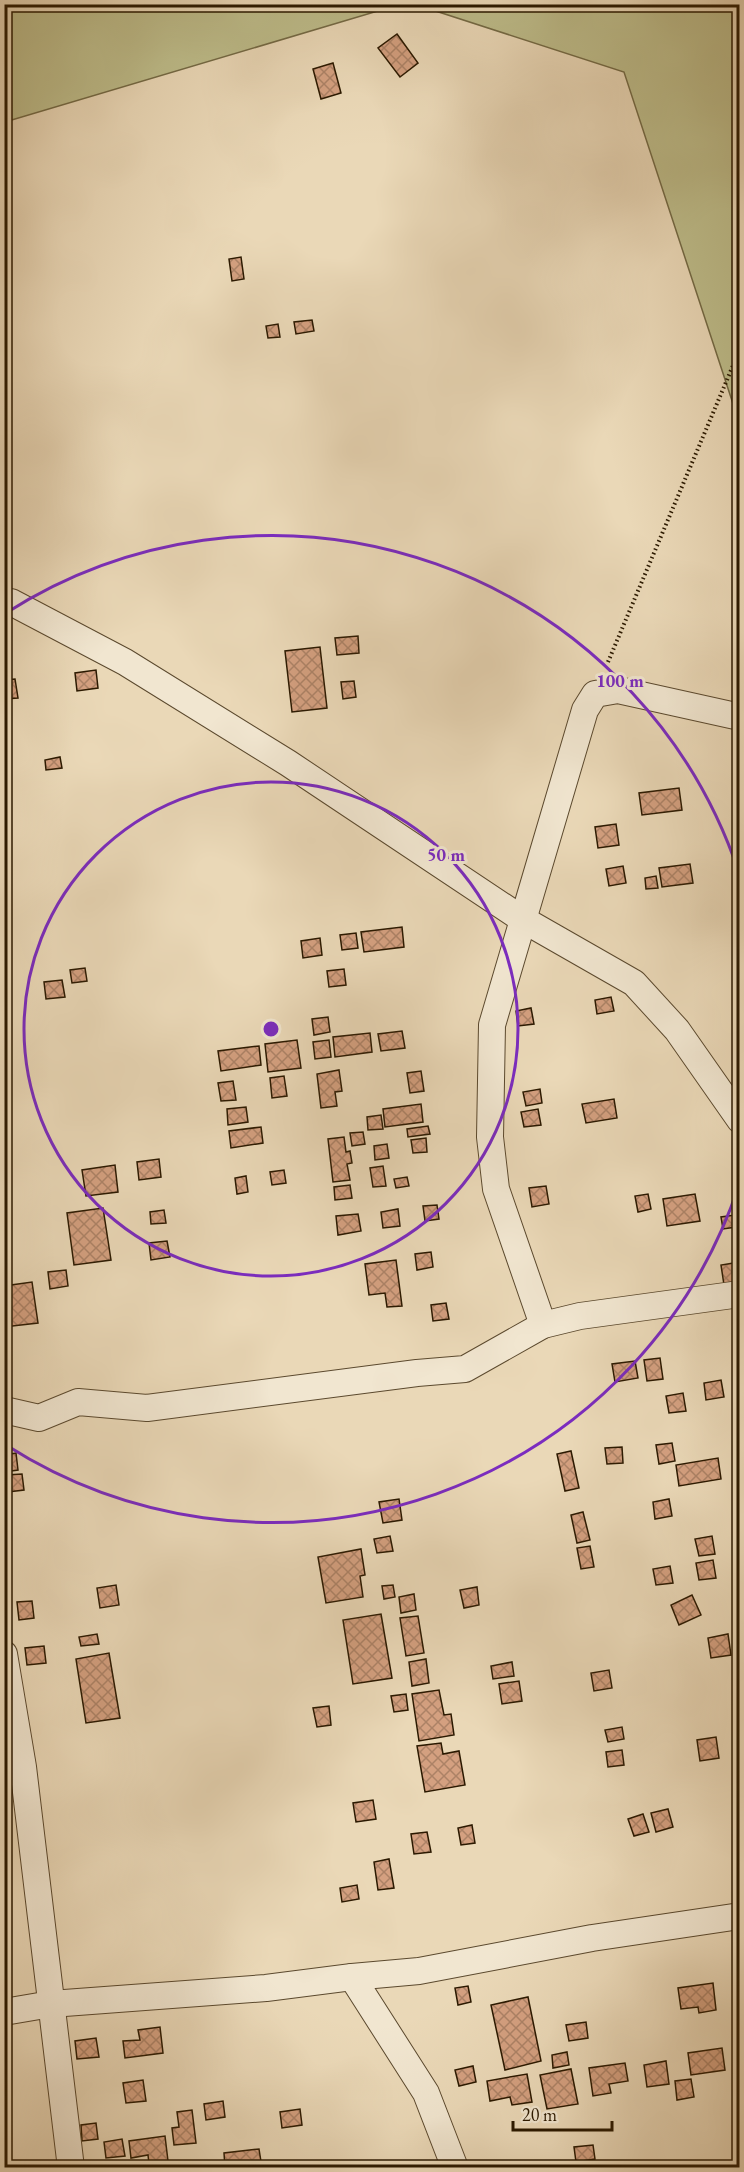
<svg xmlns="http://www.w3.org/2000/svg" width="744" height="2172" font-family="'EB Garamond',serif">
  <style>
    .green { fill: #bdbc8a; stroke: #746a45; stroke-width: 1.5 }
    .building { fill: url(#building-cross-hatch); stroke: #2b1900; stroke-width: 1.5 }
    .lines { fill: none; stroke-linecap: round; stroke-linejoin: round }
    .street-casing { stroke: #5b492e; stroke-width: 28 }
    .path { stroke: #2b1900; stroke-width: 4; stroke-dasharray: 1.5 3; stroke-linecap: butt }
    .street { stroke: #f1e6d0; stroke-width: 26 }
    .ring { fill: none; stroke: #7b2cbf; stroke-width: 3 }
    .centre { fill: #7b2cbf; stroke: #f1e6d0; stroke-width: 3 }
    .ring-label { font-size: 18px; text-anchor: middle; font-weight: bold; fill: #7b2cbf; stroke: #f1e6d0; stroke-width: 6; stroke-linejoin: round; paint-order: stroke }
  </style>
  <defs>
    <pattern id="building-cross-hatch" width="8" height="8" patternUnits="userSpaceOnUse" patternTransform="scale(1.5)"><rect width="8" height="8" fill="#d4a080"/><path d="M0 0l8 8M0 8l8-8" fill="none" stroke="#ac8266"/></pattern>
  </defs>
  <rect width="100%" height="100%" fill="#ead8b7"/>
  <filter id="stains"><feTurbulence type="fractalNoise" baseFrequency=".00333" numOctaves="4"/><feColorMatrix values="0 0 0 0 .2 0 0 0 0 .09 0 0 0 0 .02 0 0 0 .5 -.17"/></filter>
  <radialGradient id="worn" r=".72"><stop offset=".6" stop-color="#630" stop-opacity="0"/><stop offset="1" stop-color="#630" stop-opacity=".3"/></radialGradient>
  <!-- green -->
  <g class="green">
    <path d="M5 4H398V5L5 122Z"/>
    <path d="M417 5H739V422L624 72Z"/>
  </g>
  <!-- building -->
  <g class="building">
    <path d="M397 34 418 63 400 77 378 48Z"/>
    <path d="M333 63 341 93 321 99 313 69Z"/>
    <path d="M241 257 244 279 232 281 229 259Z"/>
    <path d="M312 320 314 331 296 334 294 322Z"/>
    <path d="M278 324 280 337 268 338 266 326Z"/>
    <path d="M358 636 359 653 337 655 335 638Z"/>
    <path d="M320 647 327 708 292 712 285 651Z"/>
    <path d="M96 670 98 688 77 691 75 673Z"/>
    <path d="M15 679 18 698 4 699V680Z"/>
    <path d="M354 681 356 697 343 699 341 682Z"/>
    <path d="M60 757 62 768 46 770 45 760Z"/>
    <path d="M679 788 682 810 642 815 639 793Z"/>
    <path d="M616 824 619 845 598 848 595 827Z"/>
    <path d="M690 864 693 883 662 887 659 868Z"/>
    <path d="M623 866 626 883 609 886 606 869Z"/>
    <path d="M656 876 658 888 646 889 645 878Z"/>
    <path d="M402 927 404 947 364 952 361 932Z"/>
    <path d="M356 933 358 948 342 950 340 935Z"/>
    <path d="M320 938 322 955 303 958 301 941Z"/>
    <path d="M85 968 87 981 72 983 70 970Z"/>
    <path d="M344 969 346 985 329 987 327 971Z"/>
    <path d="M62 980 65 997 46 999 44 982Z"/>
    <path d="M611 997 614 1011 597 1014 595 1000Z"/>
    <path d="M531 1008 534 1024 518 1026 516 1011Z"/>
    <path d="M328 1017 330 1032 314 1035 312 1019Z"/>
    <path d="M402 1031 405 1048 381 1051 378 1034Z"/>
    <path d="M370 1033 372 1052 335 1057 333 1037Z"/>
    <path d="M297 1040 301 1068 268 1072 265 1044Z"/>
    <path d="M329 1040 331 1057 315 1059 313 1042Z"/>
    <path d="M259 1046 261 1065 221 1071 218 1051Z"/>
    <path d="M339 1070 342 1091 335 1092 337 1106 321 1108 317 1074Z"/>
    <path d="M421 1071 424 1091 410 1093 407 1073Z"/>
    <path d="M284 1076 287 1096 272 1098 270 1078Z"/>
    <path d="M233 1081 236 1100 221 1101 218 1083Z"/>
    <path d="M540 1089 542 1103 526 1106 523 1092Z"/>
    <path d="M614 1099 617 1118 586 1123 582 1104Z"/>
    <path d="M421 1104 423 1122 385 1127 383 1109Z"/>
    <path d="M246 1107 248 1122 228 1125 227 1109Z"/>
    <path d="M538 1109 541 1125 524 1127 521 1112Z"/>
    <path d="M381 1115 383 1129 368 1130 367 1117Z"/>
    <path d="M428 1126 430 1134 408 1137 407 1129Z"/>
    <path d="M261 1127 263 1143 231 1148 229 1131Z"/>
    <path d="M363 1132 365 1144 352 1146 350 1133Z"/>
    <path d="M344 1137 346 1152 350 1151 352 1163 347 1164 350 1180 333 1182 328 1139Z"/>
    <path d="M426 1138 427 1152 413 1153 411 1140Z"/>
    <path d="M387 1144 389 1158 375 1160 374 1146Z"/>
    <path d="M159 1159 161 1177 139 1180 137 1162Z"/>
    <path d="M115 1165 118 1192 86 1196 82 1170Z"/>
    <path d="M383 1166 386 1186 373 1187 370 1168Z"/>
    <path d="M284 1170 286 1183 272 1185 270 1172Z"/>
    <path d="M246 1176 248 1192 237 1194 235 1178Z"/>
    <path d="M407 1177 409 1186 396 1188 394 1179Z"/>
    <path d="M350 1185 352 1198 335 1200 334 1187Z"/>
    <path d="M546 1186 549 1204 532 1207 529 1188Z"/>
    <path d="M648 1194 651 1209 638 1212 635 1196Z"/>
    <path d="M695 1194 700 1221 667 1226 663 1199Z"/>
    <path d="M437 1205 439 1219 425 1221 423 1206Z"/>
    <path d="M103 1208 111 1260 74 1265 67 1213Z"/>
    <path d="M398 1209 400 1226 383 1228 381 1212Z"/>
    <path d="M164 1210 166 1223 151 1224 150 1212Z"/>
    <path d="M358 1214 361 1231 338 1235 336 1216Z"/>
    <path d="M735 1215 736 1227 723 1229 721 1217Z"/>
    <path d="M167 1241 170 1257 151 1260 149 1243Z"/>
    <path d="M431 1252 433 1267 417 1270 415 1254Z"/>
    <path d="M396 1260 402 1306 387 1307 385 1293 369 1295 365 1264Z"/>
    <path d="M740 1262V1283L724 1285 721 1265Z"/>
    <path d="M66 1270 68 1286 50 1289 48 1272Z"/>
    <path d="M32 1282 38 1323 4 1327V1286Z"/>
    <path d="M446 1303 449 1319 433 1321 431 1305Z"/>
    <path d="M660 1358 663 1379 647 1381 644 1360Z"/>
    <path d="M635 1361 638 1378 615 1382 612 1364Z"/>
    <path d="M721 1380 724 1397 706 1400 704 1383Z"/>
    <path d="M683 1393 686 1411 669 1413 666 1396Z"/>
    <path d="M672 1443 675 1461 659 1464 656 1445Z"/>
    <path d="M622 1447 623 1463 607 1464 605 1448Z"/>
    <path d="M571 1451 579 1488 565 1491 557 1454Z"/>
    <path d="M16 1453 18 1470 4 1472V1455Z"/>
    <path d="M718 1458 721 1479 679 1486 676 1465Z"/>
    <path d="M22 1474 24 1490 8 1492 6 1475Z"/>
    <path d="M399 1499 402 1520 383 1523 379 1502Z"/>
    <path d="M669 1499 672 1516 655 1519 653 1502Z"/>
    <path d="M583 1512 590 1540 577 1543 571 1515Z"/>
    <path d="M390 1536 393 1551 377 1553 374 1539Z"/>
    <path d="M712 1536 715 1554 699 1556 695 1539Z"/>
    <path d="M590 1546 594 1567 581 1569 577 1548Z"/>
    <path d="M361 1549 365 1575 360 1576 363 1597 326 1603 318 1557Z"/>
    <path d="M713 1560 716 1578 699 1580 696 1563Z"/>
    <path d="M670 1566 673 1583 656 1585 653 1569Z"/>
    <path d="M116 1585 119 1605 100 1608 97 1588Z"/>
    <path d="M393 1585 395 1597 384 1599 382 1586Z"/>
    <path d="M477 1587 479 1605 464 1608 460 1590Z"/>
    <path d="M414 1594 416 1610 401 1613 399 1597Z"/>
    <path d="M692 1595 701 1615 679 1625 671 1605Z"/>
    <path d="M32 1601 34 1618 19 1620 17 1602Z"/>
    <path d="M381 1614 392 1678 353 1684 343 1620Z"/>
    <path d="M418 1616 424 1653 406 1656 400 1618Z"/>
    <path d="M97 1634 99 1644 81 1646 79 1637Z"/>
    <path d="M728 1634 731 1655 711 1658 708 1638Z"/>
    <path d="M44 1646 46 1663 27 1665 25 1648Z"/>
    <path d="M109 1653 120 1718 86 1723 76 1659Z"/>
    <path d="M426 1659 429 1683 412 1686 409 1662Z"/>
    <path d="M512 1662 514 1676 493 1679 491 1666Z"/>
    <path d="M609 1670 612 1688 594 1691 591 1673Z"/>
    <path d="M519 1681 522 1701 502 1704 499 1684Z"/>
    <path d="M439 1690 444 1715 451 1714 454 1735 419 1741 412 1694Z"/>
    <path d="M406 1694 408 1710 394 1712 391 1696Z"/>
    <path d="M329 1706 331 1725 317 1727 313 1708Z"/>
    <path d="M622 1727 624 1739 608 1742 605 1730Z"/>
    <path d="M716 1737 719 1758 700 1761 697 1740Z"/>
    <path d="M441 1743 443 1754 459 1751 465 1785 425 1792 417 1746Z"/>
    <path d="M622 1750 624 1765 608 1767 606 1752Z"/>
    <path d="M373 1800 376 1819 356 1822 353 1803Z"/>
    <path d="M668 1809 673 1827 656 1832 651 1813Z"/>
    <path d="M643 1814 649 1832 634 1836 628 1819Z"/>
    <path d="M472 1825 475 1843 461 1845 458 1828Z"/>
    <path d="M427 1832 431 1852 414 1854 411 1834Z"/>
    <path d="M389 1859 394 1888 378 1890 374 1862Z"/>
    <path d="M357 1885 359 1899 342 1902 340 1888Z"/>
    <path d="M713 1983 716 2010 699 2013 698 2007 681 2009 678 1988Z"/>
    <path d="M468 1986 471 2002 458 2005 455 1988Z"/>
    <path d="M528 1997 541 2061 505 2070 491 2005Z"/>
    <path d="M586 2022 588 2038 569 2041 566 2025Z"/>
    <path d="M160 2027 163 2053 125 2058 123 2041 140 2040 138 2030Z"/>
    <path d="M96 2038 99 2057 77 2059 75 2041Z"/>
    <path d="M722 2048 725 2070 691 2075 688 2053Z"/>
    <path d="M567 2052 569 2065 553 2068 552 2055Z"/>
    <path d="M666 2061 669 2084 647 2087 644 2065Z"/>
    <path d="M625 2063 628 2081 609 2084 611 2093 593 2096 589 2068Z"/>
    <path d="M473 2066 476 2082 459 2086 455 2070Z"/>
    <path d="M571 2069 578 2104 547 2109 540 2075Z"/>
    <path d="M527 2074 532 2102 512 2105 510 2097 490 2101 487 2081Z"/>
    <path d="M691 2079 694 2097 677 2100 675 2081Z"/>
    <path d="M143 2080 146 2101 126 2103 123 2083Z"/>
    <path d="M223 2101 225 2117 206 2120 204 2104Z"/>
    <path d="M300 2109 302 2125 282 2128 280 2112Z"/>
    <path d="M192 2110 196 2143 174 2145 172 2128 179 2127 177 2112Z"/>
    <path d="M96 2123 98 2139 82 2141 81 2125Z"/>
    <path d="M165 2136 168 2161 149 2164 148 2155 131 2158 129 2141Z"/>
    <path d="M122 2139 125 2156 106 2158 104 2142Z"/>
    <path d="M593 2145 595 2159 576 2162 574 2147Z"/>
    <path d="M259 2149 262 2168H225L224 2153Z"/>
  </g>
  <g class="lines">
    <!-- street casing -->
    <g class="street-casing">
      <g id="street">
        <path d="M4 601 11 602 125 662 288 763 522 919 634 983 677 1030 740 1120"/>
        <path d="M543 1325 496 1189 490 1137 492 1025 585 710 595 694 618 690 740 717"/>
        <path d="M4 1410 39 1418 78 1402 147 1408 417 1373 465 1369 543 1325 580 1316 740 1294"/>
        <path d="M4 1654 23 1767 71 2168"/>
        <path d="M352 1977 426 2093 455 2168"/>
        <path d="M4 2012 51 2004 266 1988 352 1977 419 1971 592 1938 740 1916"/>
      </g>
    </g>
    <!-- path -->
    <path class="path" d="M608 662 740 349"/>
    <!-- street -->
    <use href="#street" class="street"/>
  </g>
  <!-- distance rings -->
  <g class="ring">
    <circle cx="271" cy="1029" r="247"/>
    <path d="M739 1185A493 493 0 0 1 6 1445M6 613A493 493 0 0 1 739 873"/>
  </g>
  <circle cx="271" cy="1029" r="9" class="centre"/>
  <g class="ring-label">
    <text x="620" y="687">100 m</text>
    <text x="446" y="861">50 m</text>
  </g>
  <!-- margin -->
  <rect width="744" height="2172" fill="none" stroke="#ead8b7" stroke-width="24"/>
  <rect x="6" y="6" width="732" height="2160" fill="none" stroke="#2b1900" stroke-width="3"/>
  <rect x="12" y="12" width="720" height="2148" fill="none" stroke="#2b1900" stroke-width="1.5"/>
  <!-- scale -->
  <path d="M513 2121v9h99v-9" fill="none" stroke="#2b1900" stroke-width="3"/>
  <text x="522" y="2121" font-size="18" fill="#2b1900" stroke="#f1e6d0" stroke-width="4.5" paint-order="stroke">20 m</text>
  <rect width="100%" height="100%" filter="url(#stains)"/>
  <rect width="100%" height="100%" fill="url(#worn)"/>
</svg>
